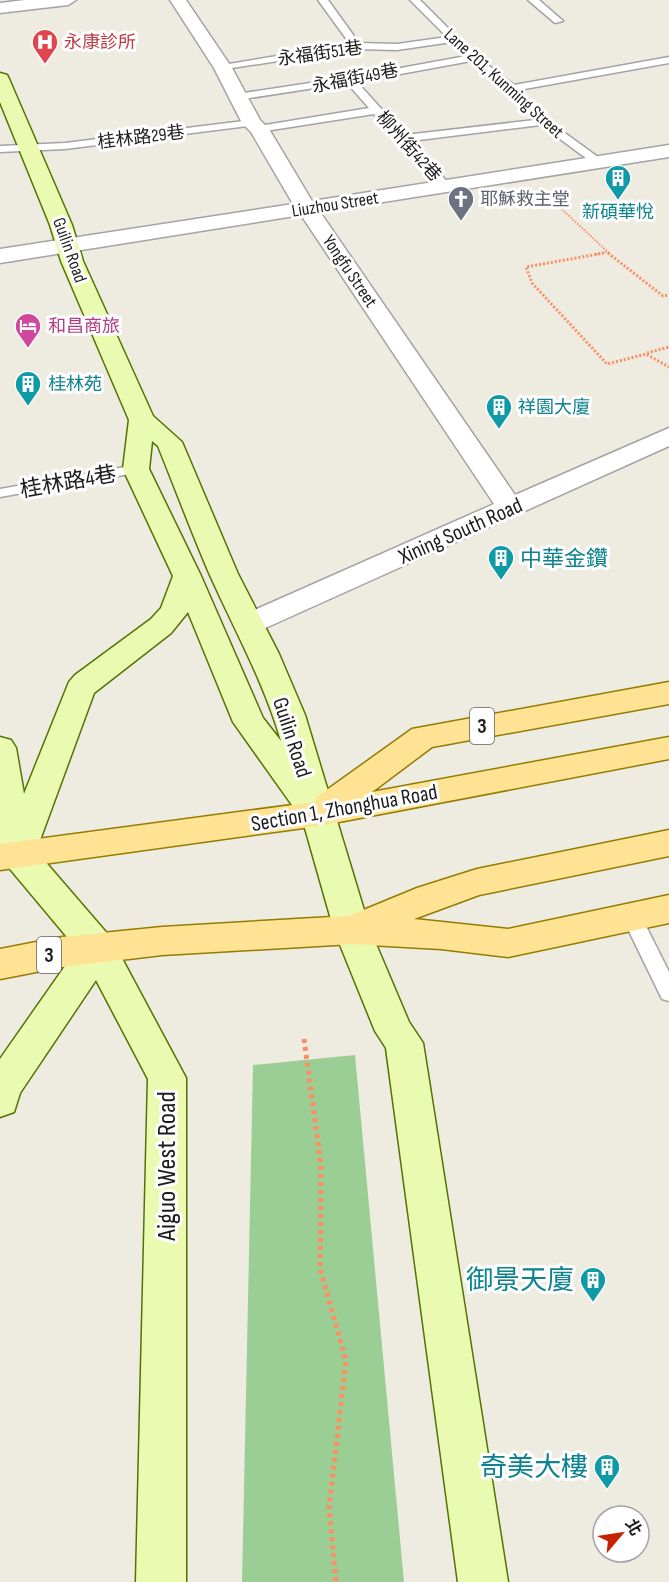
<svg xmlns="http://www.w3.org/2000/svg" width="669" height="1582" font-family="'Sofia Sans Condensed','Noto Sans TC',sans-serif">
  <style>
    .forest { fill: #9bce94 }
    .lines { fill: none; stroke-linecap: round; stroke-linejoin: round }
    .lane-casing { stroke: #a3a3a3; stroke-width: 3 }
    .street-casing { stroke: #a3a3a3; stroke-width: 3 }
    .secondary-casing { stroke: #537302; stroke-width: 3 }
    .primary-casing { stroke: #937c00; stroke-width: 3 }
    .path-far2 { stroke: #fd8d62; stroke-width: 2; stroke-dasharray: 1.5 1.5; stroke-linecap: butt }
    .path-far1 { stroke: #fd8d62; stroke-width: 3; stroke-dasharray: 2 2; stroke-linecap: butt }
    .path { stroke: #fd8d62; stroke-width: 5; stroke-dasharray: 4 4; stroke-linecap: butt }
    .lane { fill: #fff; fill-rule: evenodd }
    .street { fill: #fff; fill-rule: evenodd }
    .secondary { fill: #eafbb1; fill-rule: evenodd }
    .primary { fill: #fee395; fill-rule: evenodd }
    .labels { text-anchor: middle; stroke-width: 6; stroke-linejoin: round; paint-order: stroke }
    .far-health-label { font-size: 18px; fill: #be3a42; stroke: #fff; text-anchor: start }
    .far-street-label { font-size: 18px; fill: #1c1c1c; stroke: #fff }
    .far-worship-label { font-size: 18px; fill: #5b616d; stroke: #fff; text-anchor: start }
    .far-culture-label { font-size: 18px; fill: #0d838f; stroke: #fff; text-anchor: start }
    .far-hotel-label { font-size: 18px; fill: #b23c85; stroke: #fff; text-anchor: start }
    .shield { fill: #fff; stroke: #606060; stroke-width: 1.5 }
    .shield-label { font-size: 21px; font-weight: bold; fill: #1c1c1c }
    .street-label { font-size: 22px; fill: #1c1c1c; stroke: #fff }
    .culture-label { font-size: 22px; fill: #0d838f; stroke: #fff; text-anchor: start }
    .near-street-label { font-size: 27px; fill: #1c1c1c; stroke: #fff }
    .near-culture-label { font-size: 27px; fill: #0d838f; stroke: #fff; text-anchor: end }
  </style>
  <rect width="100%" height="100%" fill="#eeece1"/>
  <!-- forest -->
  <path class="forest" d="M355 1055 404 1582H242L253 1065Z"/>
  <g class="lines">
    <!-- lane casing -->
    <g class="lane-casing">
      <g id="lane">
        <path d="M318 0H328L359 43 397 44 447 37 410 0H420L476 56 514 85 669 57V63L519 90 547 120 602 160V164H594L541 125 411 141 449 184 451 186 445 189 441 188 374 114 259 132 254 129 259 126 369 108 347 83 237 100 232 97 237 94 343 78 348 75 352 77 466 56 452 42 397 50 356 49 219 70V66L223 65 350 44ZM471 61 508 90 535 120 405 135 357 82Z"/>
        <path d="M528 0H539L563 21 555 23Z"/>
        <path d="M252 120 257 123 256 125 65 149 0 152V146L65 143Z"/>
        <path d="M136 465 143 469 141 472 0 497V489Z"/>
        <path d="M632 909 639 912 669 972V1001L662 999 622 917 625 912Z"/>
      </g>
    </g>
    <!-- street casing -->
    <g class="street-casing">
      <g id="street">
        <path d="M25 0H76L68 5 0 13V3Z"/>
        <path d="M170 0H186L232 68 260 120 269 129 312 201 669 145V157L320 212 515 495 669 428V446L261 630 251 633 241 630 236 623 241 616 494 504 301 215 0 263V249L293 204 251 132 242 123 214 68Z"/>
      </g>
    </g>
    <!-- secondary casing -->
    <g class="secondary-casing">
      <path id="secondary" d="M0 73 7 75 9 79 72 225 83 261 153 416 182 442 238 574 279 654 305 715 370 930 409 1022 423 1043 508 1582H458L386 1048 375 1031 334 930 299 807 292 805 233 722 188 612 171 633 94 693 36 851 111 938 186 1078V1582H136L148 1079 96 980 20 1093 14 1112 0 1117V1059L77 949 0 857V737L11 740 16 748 24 794 69 682 75 675 151 619 161 608 173 576 123 469 129 420 61 261 50 225 0 102ZM152 441 158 446C175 488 191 531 209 573 234 629 264 682 281 741L263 718 201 576 149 469Z"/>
    </g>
    <!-- primary casing -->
    <g class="primary-casing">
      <g id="primary">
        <path d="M669 682V704L432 747 372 792 669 737V759L318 826 0 870V844L315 802 317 797 412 729Z"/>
        <path d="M669 830V856L479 895 414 919 508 929 669 895V923L508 957 441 949 352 944 162 955 62 967 0 979V949L62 937 162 927 349 916 417 888 477 869Z"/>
      </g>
    </g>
    <!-- path-far2 -->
    <g class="path-far2">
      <path d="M553 201 610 254"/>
      <path d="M596 254 607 252"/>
    </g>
    <!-- path-far1 -->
    <g class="path-far1">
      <path d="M604 253 526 267 532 283 607 364 646 354 669 367"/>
      <path d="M608 253 663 296 669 295"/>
      <path d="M647 353 669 347"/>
    </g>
    <!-- path -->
    <path class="path" d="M304 1039 321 1166 320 1268 346 1361 329 1507 336 1582"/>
    <!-- lane -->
    <use href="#lane" class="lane"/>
    <!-- street -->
    <use href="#street" class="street"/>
    <!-- secondary -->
    <use href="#secondary" class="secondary"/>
    <!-- primary -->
    <use href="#primary" class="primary"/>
  </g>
  <!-- icons -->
  <defs>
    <g id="hospital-pin" transform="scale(1.35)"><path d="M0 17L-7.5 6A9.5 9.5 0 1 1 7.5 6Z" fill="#e0444e" stroke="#fff"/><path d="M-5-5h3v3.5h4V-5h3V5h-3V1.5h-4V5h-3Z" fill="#fff"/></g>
    <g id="building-pin" transform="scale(1.35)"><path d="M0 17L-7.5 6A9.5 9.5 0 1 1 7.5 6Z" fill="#0f9aa8" stroke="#fff"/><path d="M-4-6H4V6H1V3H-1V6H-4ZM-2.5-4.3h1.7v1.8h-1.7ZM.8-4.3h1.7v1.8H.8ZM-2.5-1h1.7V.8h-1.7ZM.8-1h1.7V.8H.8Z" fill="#fff"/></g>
    <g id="church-pin" transform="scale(1.35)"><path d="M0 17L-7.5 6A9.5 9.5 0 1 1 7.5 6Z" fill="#6b7280" stroke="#fff"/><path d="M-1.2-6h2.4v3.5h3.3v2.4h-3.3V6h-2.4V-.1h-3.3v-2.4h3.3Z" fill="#fff"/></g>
    <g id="hotel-pin" transform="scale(1.35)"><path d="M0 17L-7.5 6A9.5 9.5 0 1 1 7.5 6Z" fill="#d1479c" stroke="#fff"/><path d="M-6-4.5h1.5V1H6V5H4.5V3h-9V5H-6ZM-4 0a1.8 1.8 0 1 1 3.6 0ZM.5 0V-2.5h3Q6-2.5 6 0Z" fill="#fff"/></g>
  </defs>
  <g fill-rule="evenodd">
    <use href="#hospital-pin" x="45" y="42"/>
    <use href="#building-pin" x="618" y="178"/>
    <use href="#church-pin" x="461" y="199"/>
    <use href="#hotel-pin" x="28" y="326"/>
    <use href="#building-pin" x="28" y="384"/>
    <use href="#building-pin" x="499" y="407"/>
    <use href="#building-pin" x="501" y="558"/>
    <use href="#building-pin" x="593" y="1280"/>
    <use href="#building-pin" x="607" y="1467"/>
  </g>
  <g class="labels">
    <!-- far-health labels -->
    <g class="far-health-label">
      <text x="64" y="48">永康診所</text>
    </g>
    <!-- far-street labels -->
    <g class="far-street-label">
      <text transform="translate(320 53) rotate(-8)" y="6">永福街51巷</text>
      <text transform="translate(355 78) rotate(-11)" y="6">永福街49巷</text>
      <text transform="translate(504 83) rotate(42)" y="6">Lane 201, Kunming Street</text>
      <text transform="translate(141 137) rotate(-7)" y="6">桂林路29巷</text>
      <text transform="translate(409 146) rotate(48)" y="6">柳州街42巷</text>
      <text transform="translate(335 204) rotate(-9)" y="6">Liuzhou Street</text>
      <text transform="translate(70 250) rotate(70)" y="6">Guilin Road</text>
      <text transform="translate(350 271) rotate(56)" y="6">Yongfu Street</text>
    </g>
    <!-- far-worship labels -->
    <g class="far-worship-label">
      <text x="480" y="205">耶穌救主堂</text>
    </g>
    <!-- far-culture labels -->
    <g class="far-culture-label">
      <text x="618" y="218" text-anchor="middle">新碩華悅</text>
      <text x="48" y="390">桂林苑</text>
      <text x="518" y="413">祥園大廈</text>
    </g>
    <!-- far-hotel labels -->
    <g class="far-hotel-label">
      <text x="48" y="332">和昌商旅</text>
    </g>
    <!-- shield labels -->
    <g class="shield">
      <rect x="470" y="708" width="24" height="36" rx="4.5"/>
      <rect x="37" y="937" width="24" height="36" rx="4.5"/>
    </g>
    <g class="shield-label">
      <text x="482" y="733">3</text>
      <text x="49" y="962">3</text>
    </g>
    <!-- street labels -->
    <g class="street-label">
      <text transform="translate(68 481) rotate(-10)" y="8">桂林路4巷</text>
      <text transform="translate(460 530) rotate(-24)" y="8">Xining South Road</text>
      <text transform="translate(293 737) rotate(72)" y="8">Guilin Road</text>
      <text transform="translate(344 807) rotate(-10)" y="8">Section 1, Zhonghua Road</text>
    </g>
    <!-- culture labels -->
    <g class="culture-label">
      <text x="520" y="566">中華金鑽</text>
    </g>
    <!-- near-street labels -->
    <g class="near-street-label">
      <text transform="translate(166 1166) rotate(-90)" y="9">Aiguo West Road</text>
    </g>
    <!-- near-culture labels -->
    <g class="near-culture-label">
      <text x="574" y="1289">御景天廈</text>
      <text x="588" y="1476">奇美大樓</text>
    </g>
  </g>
  <!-- north arrow -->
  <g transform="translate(621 1534) rotate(61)"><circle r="28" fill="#ffffff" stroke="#a4a4a4" stroke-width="1.5"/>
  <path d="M0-4.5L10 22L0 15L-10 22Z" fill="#c72200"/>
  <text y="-9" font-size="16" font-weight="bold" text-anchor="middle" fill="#1c1c1c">北</text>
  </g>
</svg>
